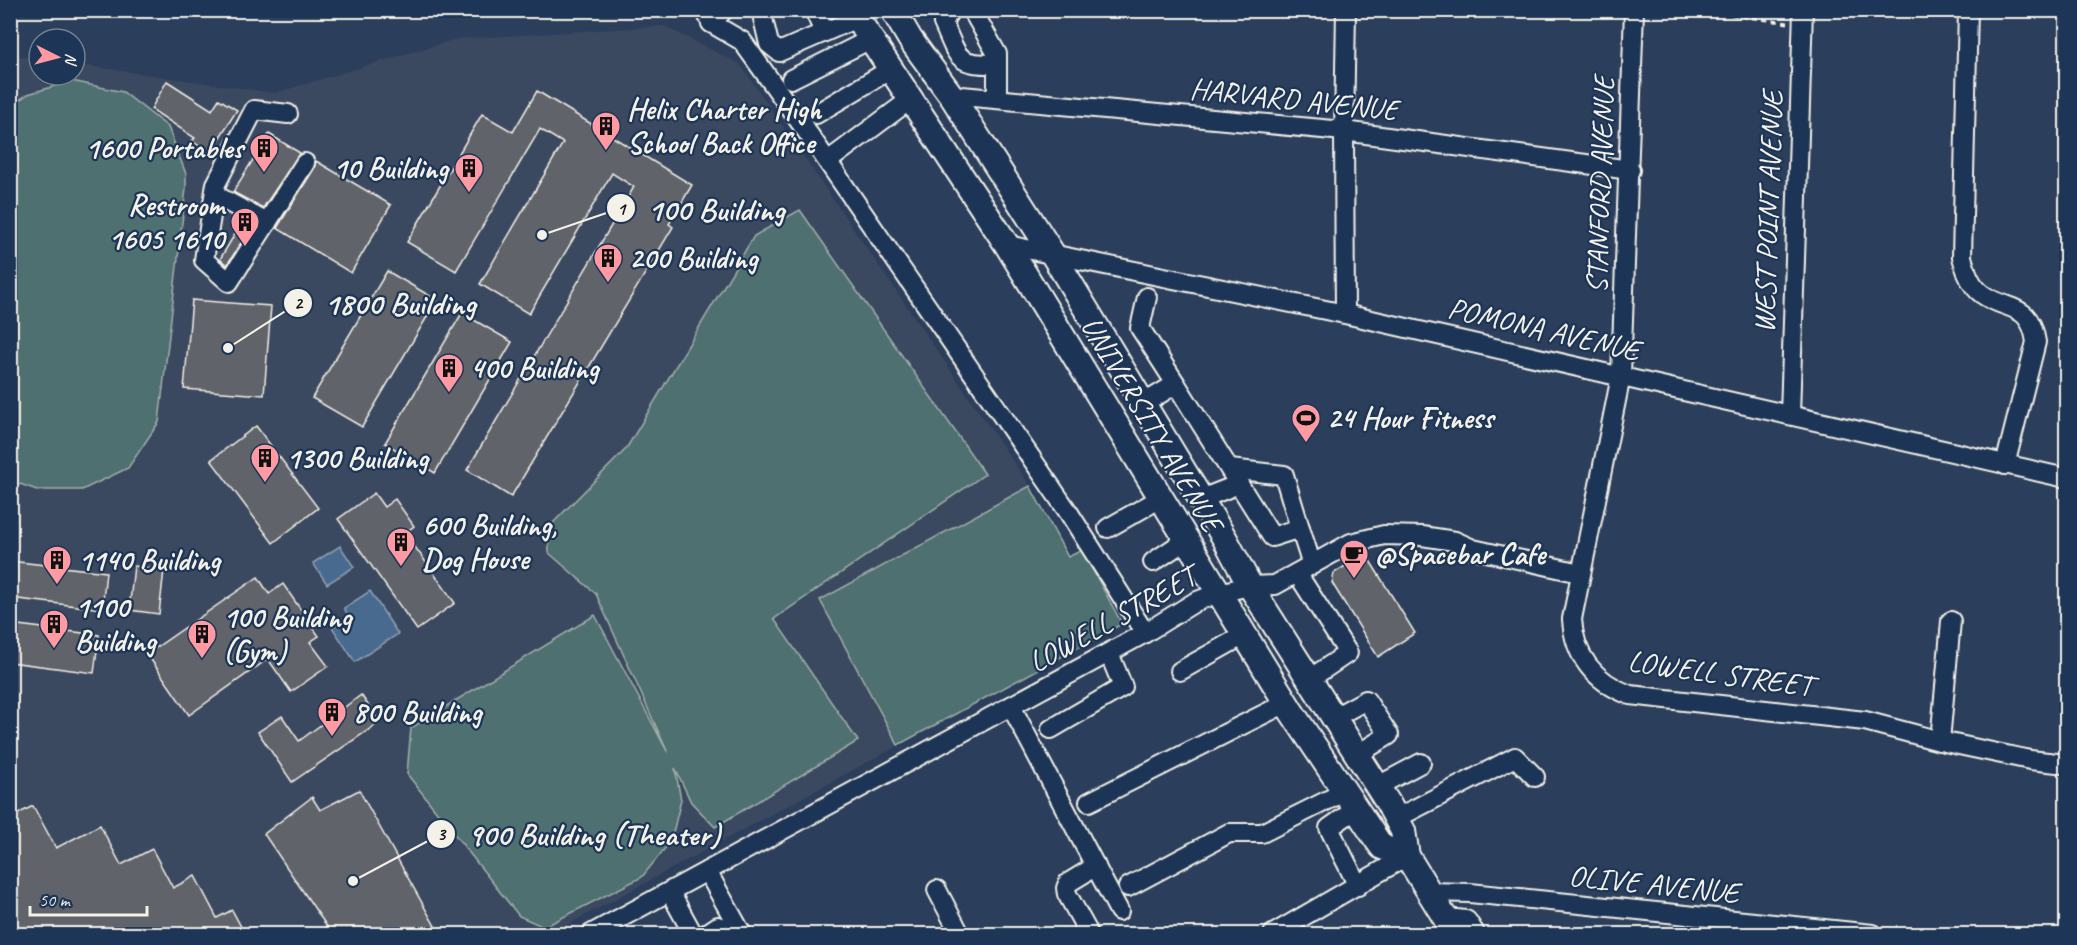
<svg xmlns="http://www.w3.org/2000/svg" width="2077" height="945" font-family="Caveat,sans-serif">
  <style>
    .built { fill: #3b4960 }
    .green { fill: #4f7070; stroke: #a2b0ac; stroke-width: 1.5 }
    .water { fill: #486a8f; stroke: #8da0b3; stroke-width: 1.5 }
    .building { fill: #61646b; stroke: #f4f1e8; stroke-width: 1.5 }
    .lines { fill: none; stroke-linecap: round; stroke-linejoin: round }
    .minor-casing { stroke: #f4f1e8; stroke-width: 22 }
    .major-casing { stroke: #f4f1e8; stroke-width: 28 }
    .path { stroke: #f4f1e8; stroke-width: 3; stroke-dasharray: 6 4.5; stroke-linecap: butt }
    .minor { stroke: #1d3557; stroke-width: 18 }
    .major { stroke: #1d3557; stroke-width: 24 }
    .labels { text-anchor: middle; stroke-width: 4.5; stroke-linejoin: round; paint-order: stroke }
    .street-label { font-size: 30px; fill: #f4f1e8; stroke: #1d3557 }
    .poi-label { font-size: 30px; font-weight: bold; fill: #f4f1e8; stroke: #1d3557; text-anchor: start }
    .leader { fill: none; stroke: #f4f1e8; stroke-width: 2 }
    .callout-dot { fill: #f4f1e8; stroke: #1d3557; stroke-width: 2 }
    .mark-label { font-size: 18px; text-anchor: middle; font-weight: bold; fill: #111 }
    .callout-label { font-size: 32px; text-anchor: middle; font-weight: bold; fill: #f4f1e8; stroke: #1d3557; stroke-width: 4.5; stroke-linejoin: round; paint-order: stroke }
  </style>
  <rect width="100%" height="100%" fill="#2b3e5b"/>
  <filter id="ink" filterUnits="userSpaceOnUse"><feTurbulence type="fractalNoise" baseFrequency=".0167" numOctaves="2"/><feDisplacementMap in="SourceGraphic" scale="12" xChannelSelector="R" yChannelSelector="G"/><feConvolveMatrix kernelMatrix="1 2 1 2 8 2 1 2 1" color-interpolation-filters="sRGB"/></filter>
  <g filter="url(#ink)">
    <!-- built -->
    <path class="built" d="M664 26 740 64 1030 486 1068 557 1122 624 551 934H11V55L39 59V75H75V64L275 93 456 39Z"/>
    <!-- green -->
    <g class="green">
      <path d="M72 81 123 92 168 127 186 174V188L159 422 128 468 82 490H37L11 481V106L28 94Z"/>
      <path d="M800 210 985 474 774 619 858 741 715 827 691 802 675 768 681 800 671 841 642 877 544 927 519 916 407 774 411 728 595 615 668 753 596 594 549 553 548 528 626 449 754 236Z"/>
      <path d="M1030 486 1068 557 1082 550 1122 624 898 745 820 600Z"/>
    </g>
    <!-- water -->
    <g class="water">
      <path d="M340 546 354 567 327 584 313 563Z"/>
      <path d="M370 591 398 634 355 662 332 627 349 617 344 608Z"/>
    </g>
    <!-- building -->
    <g class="building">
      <path d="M167 81 212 110 219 99 237 110 210 153 192 141 195 138 151 109Z"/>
      <path d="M537 91 692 185 669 224 673 227 511 497 467 470 634 187 612 173 529 314 480 284 563 143 540 129 456 271 407 242 482 114 513 132Z"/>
      <path d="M269 134 300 153 263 208 233 192Z"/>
      <path d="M316 161 391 205 351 273 277 228 314 169Z"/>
      <path d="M242 222 251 227 227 265 220 259Z"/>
      <path d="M387 271 437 300 362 427 312 398Z"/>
      <path d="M192 300 271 306 264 395 184 389Z"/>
      <path d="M462 313 512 342 435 473 385 443Z"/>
      <path d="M256 426 318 508 273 543 211 460Z"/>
      <path d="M374 493 384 507 395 499 414 526 405 533 455 603 417 630 338 519Z"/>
      <path d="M1367 556 1415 633 1378 657 1332 583 1334 573 1347 565V563Z"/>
      <path d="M10 561 106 572 102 609 10 598Z"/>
      <path d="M134 566 164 570 159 614 129 610Z"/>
      <path d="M258 577 269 594 283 584 319 636 310 642 328 666 291 692 268 659 189 715 147 654Z"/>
      <path d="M10 624 99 635 94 673 10 662Z"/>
      <path d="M361 695 380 722 292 782 258 732 282 716 299 741Z"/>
      <path d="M359 790 436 928 424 934H332L264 834 312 797 320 810Z"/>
      <path d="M33 806 56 848 100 825 121 865 152 849 173 888 195 876 217 918 232 910 245 934H10V818Z"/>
    </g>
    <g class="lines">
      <!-- minor casing -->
      <g class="minor-casing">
        <g id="minor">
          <path d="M710 10 708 16 711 23 742 41 810 136 1069 513 1145 633"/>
          <path d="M761 10 769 44 779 52 857 18"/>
          <path d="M814 10 824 32"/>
          <path d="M950 10 943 23C959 58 955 65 997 64"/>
          <path d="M972 10 997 54V99"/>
          <path d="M1634 10 1621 376 1572 619C1574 656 1595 682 1630 695L1865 721 1940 741 2030 760 2066 764"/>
          <path d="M1968 10 1962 257C1966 271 1970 285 1982 294 2007 312 2030 301 2036 342L2005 465"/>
          <path d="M711 23 724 10"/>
          <path d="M791 79 871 39"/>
          <path d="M951 95 1344 131 1630 170"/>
          <path d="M288 114 254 110 216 184 204 260 229 282 305 163"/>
          <path d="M816 114 891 69"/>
          <path d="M828 161 911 99"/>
          <path d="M215 195 267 223"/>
          <path d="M1007 245 1345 314 2066 478"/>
          <path d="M1345 314 1344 131 1346 10"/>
          <path d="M1176 384 1272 537 1300 528 1284 475 1230 469"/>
          <path d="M1143 404 1176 384 1140 328 1147 297"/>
          <path d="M1790 415 1803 10"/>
          <path d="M1201 499 1239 484"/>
          <path d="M1108 528 1161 498"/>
          <path d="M1300 528 1312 565"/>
          <path d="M1153 562 1186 540"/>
          <path d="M1297 573 1348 653 1311 678"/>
          <path d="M1180 671 1244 635"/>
          <path d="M1011 706 1119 911"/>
          <path d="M1335 717 1366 700 1389 735 1358 754"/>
          <path d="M1051 729 1123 687 1109 653"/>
          <path d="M1940 741 1951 621"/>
          <path d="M1378 786 1421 763"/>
          <path d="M1089 802 1286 703"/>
          <path d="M1356 809 1329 828 1358 886"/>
          <path d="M1397 818 1515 757 1535 777"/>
          <path d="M707 871 742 934"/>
          <path d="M1128 887 1229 833H1262L1344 792"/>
          <path d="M937 890 960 934"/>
          <path d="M670 892 693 934"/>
          <path d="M1429 892 1470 893 1873 934"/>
          <path d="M1087 930 1067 894 1066 888 1068 883 1096 866"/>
          <path d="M591 934 1145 633 1195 602 1218 593 1250 586 1275 585 1351 543 1384 535 1422 536 1455 541 1473 549 1580 573"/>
          <path d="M706 934 718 926"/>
          <path d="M1273 934 1407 856"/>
        </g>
      </g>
      <!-- major casing -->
      <g class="major-casing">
        <g id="major">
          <path d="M855 10 857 18 1007 245 1291 711 1377 840 1382 847 1407 856"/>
          <path d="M893 10 910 39 951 95 1052 253 1225 539 1250 586 1388 803 1403 831 1407 856 1447 921 1465 923 1472 934"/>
        </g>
      </g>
      <!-- path -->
      <path class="path" d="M1700 10 1788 23"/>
      <!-- minor -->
      <use href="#minor" class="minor"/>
      <!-- major -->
      <use href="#major" class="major"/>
    </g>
  </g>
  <!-- icons -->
  <defs>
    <g id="building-pin" transform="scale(1.5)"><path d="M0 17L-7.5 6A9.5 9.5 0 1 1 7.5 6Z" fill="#ff9aa2" stroke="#1d3557"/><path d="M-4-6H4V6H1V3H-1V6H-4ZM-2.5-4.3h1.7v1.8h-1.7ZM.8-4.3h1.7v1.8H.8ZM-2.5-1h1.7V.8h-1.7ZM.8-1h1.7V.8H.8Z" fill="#111"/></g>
    <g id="stadium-pin" transform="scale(1.5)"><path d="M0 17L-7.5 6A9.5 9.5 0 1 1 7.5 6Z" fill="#ff9aa2" stroke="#1d3557"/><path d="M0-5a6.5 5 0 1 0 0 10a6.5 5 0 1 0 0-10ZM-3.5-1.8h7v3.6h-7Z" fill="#111"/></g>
    <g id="cafe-pin" transform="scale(1.5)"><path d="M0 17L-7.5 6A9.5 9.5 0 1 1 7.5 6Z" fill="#ff9aa2" stroke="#1d3557"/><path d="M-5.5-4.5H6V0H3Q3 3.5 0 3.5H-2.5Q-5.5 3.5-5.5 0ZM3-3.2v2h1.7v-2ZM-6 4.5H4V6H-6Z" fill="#111"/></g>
  </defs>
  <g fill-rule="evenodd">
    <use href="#building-pin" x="606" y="126"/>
    <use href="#building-pin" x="264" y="148"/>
    <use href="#building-pin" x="469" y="168"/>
    <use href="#building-pin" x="245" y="222"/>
    <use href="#building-pin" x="608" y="258"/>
    <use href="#building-pin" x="449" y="368"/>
    <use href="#stadium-pin" x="1306" y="418"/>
    <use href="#building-pin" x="265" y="458"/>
    <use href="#building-pin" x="401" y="542"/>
    <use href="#cafe-pin" x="1354" y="554"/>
    <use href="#building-pin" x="57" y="560"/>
    <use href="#building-pin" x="54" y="624"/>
    <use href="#building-pin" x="202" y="634"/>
    <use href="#building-pin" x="332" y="712"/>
  </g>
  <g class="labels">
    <!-- street labels -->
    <g class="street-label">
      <text transform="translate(1294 99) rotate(6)" y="10">HARVARD AVENUE</text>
      <text transform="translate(1600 185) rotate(-88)" y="10">STANFORD AVENUE</text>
      <text transform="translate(1768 212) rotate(-88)" y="10">WEST POINT AVENUE</text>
      <text transform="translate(1544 329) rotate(13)" y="10">POMONA AVENUE</text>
      <text transform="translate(1152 424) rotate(59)" y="10">UNIVERSITY AVENUE</text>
      <text transform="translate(1112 619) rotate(-29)" y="10">LOWELL STREET</text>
      <text transform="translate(1720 673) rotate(8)" y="10">LOWELL STREET</text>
      <text transform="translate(1654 884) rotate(6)" y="10">OLIVE AVENUE</text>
    </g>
    <!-- poi labels -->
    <g class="poi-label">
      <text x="627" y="119">Helix Charter High<tspan x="627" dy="34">School Back Office</tspan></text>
      <text x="243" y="158" text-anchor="end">1600 Portables</text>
      <text x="448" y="178" text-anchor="end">10 Building</text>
      <text x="224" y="215" text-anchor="end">Restroom<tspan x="224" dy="34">1605 1610</tspan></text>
      <text x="629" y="268">200 Building</text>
      <text x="470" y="378">400 Building</text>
      <text x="1327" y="428">24 Hour Fitness</text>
      <text x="286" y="468">1300 Building</text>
      <text x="422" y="535">600 Building,<tspan x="422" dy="34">Dog House</tspan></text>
      <text x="1375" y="564">@Spacebar Cafe</text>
      <text x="78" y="570">1140 Building</text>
      <text x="75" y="617">1100<tspan x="75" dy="34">Building</tspan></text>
      <text x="223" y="627">100 Building<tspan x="223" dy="34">(Gym)</tspan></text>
      <text x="353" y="722">800 Building</text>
    </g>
  </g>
  <!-- callouts -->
  <path class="leader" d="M542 235L621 208M228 348L298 303M353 881L441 834"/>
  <g class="callout-dot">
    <circle cx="542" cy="235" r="6"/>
    <circle cx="228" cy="348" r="6"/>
    <circle cx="353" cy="881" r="6"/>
    <circle cx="621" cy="208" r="15"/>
    <circle cx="298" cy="303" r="15"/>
    <circle cx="441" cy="834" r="15"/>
  </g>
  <g class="mark-label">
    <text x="621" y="215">1</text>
    <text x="298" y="309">2</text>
    <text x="441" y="840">3</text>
  </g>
  <g class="callout-label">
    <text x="716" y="220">100 Building</text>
    <text x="400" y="314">1800 Building</text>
    <text x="594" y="845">900 Building (Theater)</text>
  </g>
  <!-- margin -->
  <rect width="2077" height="945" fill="none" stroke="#1d3557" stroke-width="36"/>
  <rect x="18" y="18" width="2041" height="909" fill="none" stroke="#f4f1e8" stroke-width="2" filter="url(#ink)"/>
  <!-- north arrow -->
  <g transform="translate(57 57) rotate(96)"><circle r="28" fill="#1d3557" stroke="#738091" stroke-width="1.5"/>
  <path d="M0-4.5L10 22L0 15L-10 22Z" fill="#ff9aa2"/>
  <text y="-9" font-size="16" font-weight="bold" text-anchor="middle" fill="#f4f1e8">N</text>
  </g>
  <!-- scale -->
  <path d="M30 906v9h117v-9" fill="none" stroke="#f4f1e8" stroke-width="3"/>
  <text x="39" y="906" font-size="18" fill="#f4f1e8" stroke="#1d3557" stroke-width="4.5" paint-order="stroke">50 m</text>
</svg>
